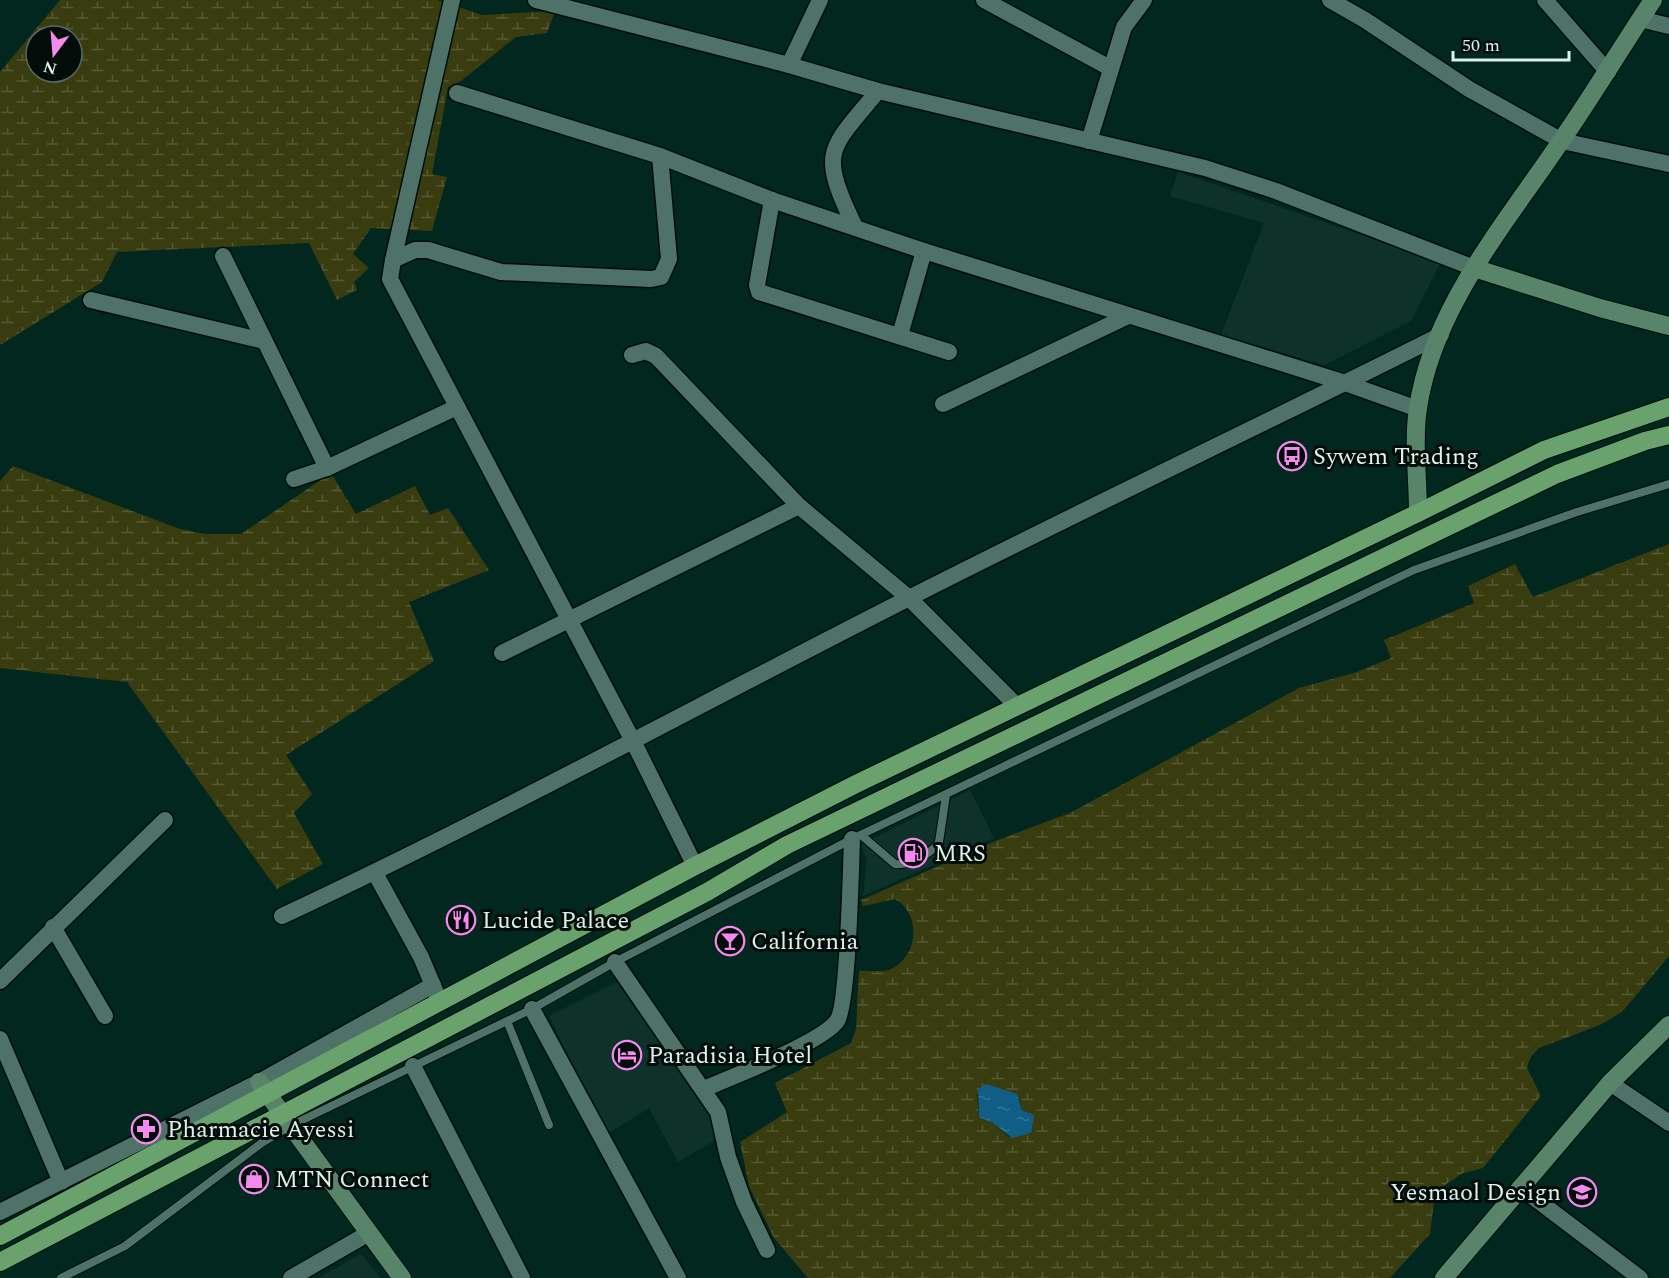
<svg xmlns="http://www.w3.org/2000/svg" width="1669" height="1278" font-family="Spectral,serif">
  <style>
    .built { fill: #0e322a }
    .wetland { fill: url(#wetland-marsh); fill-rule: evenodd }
    .water { fill: url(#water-ripples) }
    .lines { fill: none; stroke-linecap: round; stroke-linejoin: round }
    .service-casing { stroke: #000e09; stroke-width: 10 }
    .minor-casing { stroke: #000e09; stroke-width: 19 }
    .secondary-casing { stroke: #000e09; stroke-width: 20 }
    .trunk-casing { stroke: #000e09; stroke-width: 20 }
    .service { stroke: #4e7268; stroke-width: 8 }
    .minor { stroke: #4e7268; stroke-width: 16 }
    .secondary { stroke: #58846a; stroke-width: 18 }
    .trunk { stroke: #6aa26e; stroke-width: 18 }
    .labels { text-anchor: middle; stroke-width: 6; stroke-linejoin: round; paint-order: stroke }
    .poi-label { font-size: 24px; fill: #ddf1ea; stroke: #020d09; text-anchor: start }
  </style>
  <defs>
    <pattern id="wetland-marsh" width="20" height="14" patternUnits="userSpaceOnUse" patternTransform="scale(1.5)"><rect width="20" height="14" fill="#393c0f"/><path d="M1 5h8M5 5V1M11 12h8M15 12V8" fill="none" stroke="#555932"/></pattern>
    <pattern id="water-ripples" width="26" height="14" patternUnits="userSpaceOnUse" patternTransform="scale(1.5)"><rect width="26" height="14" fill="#105e85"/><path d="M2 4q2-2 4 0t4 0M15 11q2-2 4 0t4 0" fill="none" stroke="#327696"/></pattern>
  </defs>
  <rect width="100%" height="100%" fill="#01271f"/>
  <!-- built -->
  <g class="built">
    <path d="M1178 172 1441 262 1411 321 1324 365 1221 335 1264 223 1170 196Z"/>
    <path d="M970 790 994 838 863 896 867 859 860 845Z"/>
    <path d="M617 982 681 1067 725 1134 678 1162 649 1108 606 1135 549 1016Z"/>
    <path d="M361 1254 381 1278H318Z"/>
  </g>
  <!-- wetland -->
  <g class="wetland">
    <path d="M60 0H437L482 15 555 11 547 33 516 37 461 81 448 87 432 174 447 177 432 231 371 228 353 254 369 268 354 282 357 290 337 300 309 243 117 252 102 282 0 345V72ZM36 36H72V72H36Z"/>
    <path d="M13 466 180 529 205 534H241L331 473 356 514 415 486 430 515 448 508 489 570 409 602 434 661 286 755 312 794 294 813 323 864 277 889 127 682 0 668V481Z"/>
    <path d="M1669 544V956L1622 1012 1600 1025 1539 1048 1530 1058 1527 1068 1541 1096 1483 1168 1463 1173 1445 1185 1434 1201 1430 1234 1390 1278H808L774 1238 749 1186 740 1142 787 1112 775 1083 851 1043 856 1029 859 971C872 970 886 974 896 966 920 950 919 912 895 899L863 906 861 900 998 840 1072 812 1299 688 1354 673 1391 658 1384 640 1474 603 1468 586 1515 564 1533 597ZM977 1094 1019 1098 1022 1110 1029 1113 1031 1133 1009 1137 993 1123 979 1117Z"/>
  </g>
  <!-- water -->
  <path class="water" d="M986 1084 1017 1094 1022 1110 1034 1115 1031 1133 1012 1138 993 1123 979 1117 978 1089Z"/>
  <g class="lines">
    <!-- service casing -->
    <g class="service-casing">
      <g id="service">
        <path d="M861 835 895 864C907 866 933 853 939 842L946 795"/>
        <path d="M507 1021 549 1125"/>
        <path d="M61 1278 125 1246 263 1142 292 1125 532 1009 615 962 852 839 1414 570 1577 512 1669 484"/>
      </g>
    </g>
    <!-- minor casing -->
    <g class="minor-casing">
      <g id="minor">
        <path d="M536 0 789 65 878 91 1205 168 1276 191 1474 268"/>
        <path d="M984 0 1110 68"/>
        <path d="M1330 0 1365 20 1469 89 1562 141 1669 164"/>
        <path d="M1545 0 1608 72"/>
        <path d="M1640 19 1669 26"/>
        <path d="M789 65 820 0"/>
        <path d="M457 93 660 156 772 200 924 251 1345 383 1418 409"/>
        <path d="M1089 141 1124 27 1144 0"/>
        <path d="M660 156 669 259 661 277 651 279 501 272 428 250H415L393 260 390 279 634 743 695 866"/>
        <path d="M772 200 757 285 759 292 949 352"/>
        <path d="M854 225C819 151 828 151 878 91"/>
        <path d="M223 256 327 468"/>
        <path d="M393 260 452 0"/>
        <path d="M91 300 264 341"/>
        <path d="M900 335 924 251"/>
        <path d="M632 355 646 351 656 356 799 506 909 598 1017 706"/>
        <path d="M943 404 1128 316"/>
        <path d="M294 479 327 468 457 407"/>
        <path d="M502 653 799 506"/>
        <path d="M375 873 421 957 437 995"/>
        <path d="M282 916C494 817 700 704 909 598 1086 508 1264 424 1441 335"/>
        <path d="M53 927 105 1016"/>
        <path d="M615 962 718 1112 728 1157 744 1202 767 1250"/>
        <path d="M0 981 165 820"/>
        <path d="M532 1009 678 1278"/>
        <path d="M0 1039 61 1182"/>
        <path d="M413 1066 522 1278"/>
        <path d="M1610 1083 1669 1123"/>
        <path d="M704 1089C733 1076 821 1043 837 1021 848 1007 851 866 852 839"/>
        <path d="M1520 1187 1640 1278"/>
        <path d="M0 1212 259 1082 433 985"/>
        <path d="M291 1278 369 1233"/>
      </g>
    </g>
    <!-- secondary casing -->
    <g class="secondary-casing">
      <g id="secondary">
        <path d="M1474 268 1600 308 1669 326"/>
        <path d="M1418 513C1418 480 1413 440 1418 408 1433 307 1506 223 1561 141 1593 95 1622 46 1653 0"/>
        <path d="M259 1082 402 1278"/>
        <path d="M1444 1278 1610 1083 1669 1025"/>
      </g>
    </g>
    <!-- trunk casing -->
    <g class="trunk-casing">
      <g id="trunk">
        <path d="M0 1236 695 866 856 784 1418 513 1544 450 1669 407"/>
        <path d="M0 1262 707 892 787 845 1557 474 1645 441 1669 435"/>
      </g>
    </g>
    <!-- service -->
    <use href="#service" class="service"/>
    <!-- minor -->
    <use href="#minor" class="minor"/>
    <!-- secondary -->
    <use href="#secondary" class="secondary"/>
    <!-- trunk -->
    <use href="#trunk" class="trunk"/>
  </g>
  <!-- icons -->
  <defs>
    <g id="bus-ring" transform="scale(1.5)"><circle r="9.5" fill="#020d09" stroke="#f589ee" stroke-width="1.5"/><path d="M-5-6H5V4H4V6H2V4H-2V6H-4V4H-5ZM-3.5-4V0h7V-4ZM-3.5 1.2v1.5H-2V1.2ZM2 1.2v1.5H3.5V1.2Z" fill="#f589ee"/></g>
    <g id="fuel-ring" transform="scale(1.5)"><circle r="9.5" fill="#020d09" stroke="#f589ee" stroke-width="1.5"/><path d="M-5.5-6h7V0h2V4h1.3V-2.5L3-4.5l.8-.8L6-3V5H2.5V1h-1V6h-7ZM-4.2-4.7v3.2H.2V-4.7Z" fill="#f589ee"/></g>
    <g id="restaurant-ring" transform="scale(1.5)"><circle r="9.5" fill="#020d09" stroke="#f589ee" stroke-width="1.5"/><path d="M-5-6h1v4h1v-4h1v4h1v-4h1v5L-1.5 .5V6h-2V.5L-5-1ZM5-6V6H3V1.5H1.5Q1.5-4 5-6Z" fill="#f589ee"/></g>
    <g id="bar-ring" transform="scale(1.5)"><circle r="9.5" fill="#020d09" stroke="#f589ee" stroke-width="1.5"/><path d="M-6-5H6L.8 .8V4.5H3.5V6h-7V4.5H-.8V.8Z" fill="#f589ee"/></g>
    <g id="hotel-ring" transform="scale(1.5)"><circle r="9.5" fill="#020d09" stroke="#f589ee" stroke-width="1.5"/><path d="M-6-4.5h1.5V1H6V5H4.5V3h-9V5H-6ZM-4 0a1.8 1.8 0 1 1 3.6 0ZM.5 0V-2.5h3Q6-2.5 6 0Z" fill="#f589ee"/></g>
    <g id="pharmacy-ring" transform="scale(1.5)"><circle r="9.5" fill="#020d09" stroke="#f589ee" stroke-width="1.5"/><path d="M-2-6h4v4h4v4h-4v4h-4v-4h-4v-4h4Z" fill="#f589ee"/></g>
    <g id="shop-ring" transform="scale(1.5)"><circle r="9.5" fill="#020d09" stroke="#f589ee" stroke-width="1.5"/><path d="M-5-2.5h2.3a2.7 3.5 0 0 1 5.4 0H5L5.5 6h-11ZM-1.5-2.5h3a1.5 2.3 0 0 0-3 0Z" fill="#f589ee"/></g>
    <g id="university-ring" transform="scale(1.5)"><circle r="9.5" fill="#020d09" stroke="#f589ee" stroke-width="1.5"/><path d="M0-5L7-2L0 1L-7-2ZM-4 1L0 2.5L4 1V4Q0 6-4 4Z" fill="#f589ee"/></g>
  </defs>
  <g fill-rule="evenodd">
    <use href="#bus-ring" x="1292" y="456"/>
    <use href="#fuel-ring" x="913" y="853"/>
    <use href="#restaurant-ring" x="461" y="920"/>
    <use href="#bar-ring" x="730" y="941"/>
    <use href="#hotel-ring" x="627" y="1055"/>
    <use href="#pharmacy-ring" x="146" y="1129"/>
    <use href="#shop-ring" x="254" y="1179"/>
    <use href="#university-ring" x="1582" y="1192"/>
  </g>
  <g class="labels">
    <!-- poi labels -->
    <g class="poi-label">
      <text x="1313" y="464">Sywem Trading</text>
      <text x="934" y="861">MRS</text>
      <text x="482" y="928">Lucide Palace</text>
      <text x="751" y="949">California</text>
      <text x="648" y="1063">Paradisia Hotel</text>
      <text x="167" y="1137">Pharmacie Ayessi</text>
      <text x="275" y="1187">MTN Connect</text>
      <text x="1561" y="1200" text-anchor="end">Yesmaol Design</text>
    </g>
  </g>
  <!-- north arrow -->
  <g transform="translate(54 54) rotate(196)"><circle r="28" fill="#020d09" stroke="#5a6863" stroke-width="1.5"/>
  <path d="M0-4.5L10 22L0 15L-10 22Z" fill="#f589ee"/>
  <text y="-9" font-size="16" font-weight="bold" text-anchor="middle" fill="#ddf1ea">N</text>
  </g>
  <!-- scale -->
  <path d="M1453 51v9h116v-9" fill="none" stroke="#ddf1ea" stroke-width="3"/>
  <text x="1462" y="51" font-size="18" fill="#ddf1ea" stroke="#020d09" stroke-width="4.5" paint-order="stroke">50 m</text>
</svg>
